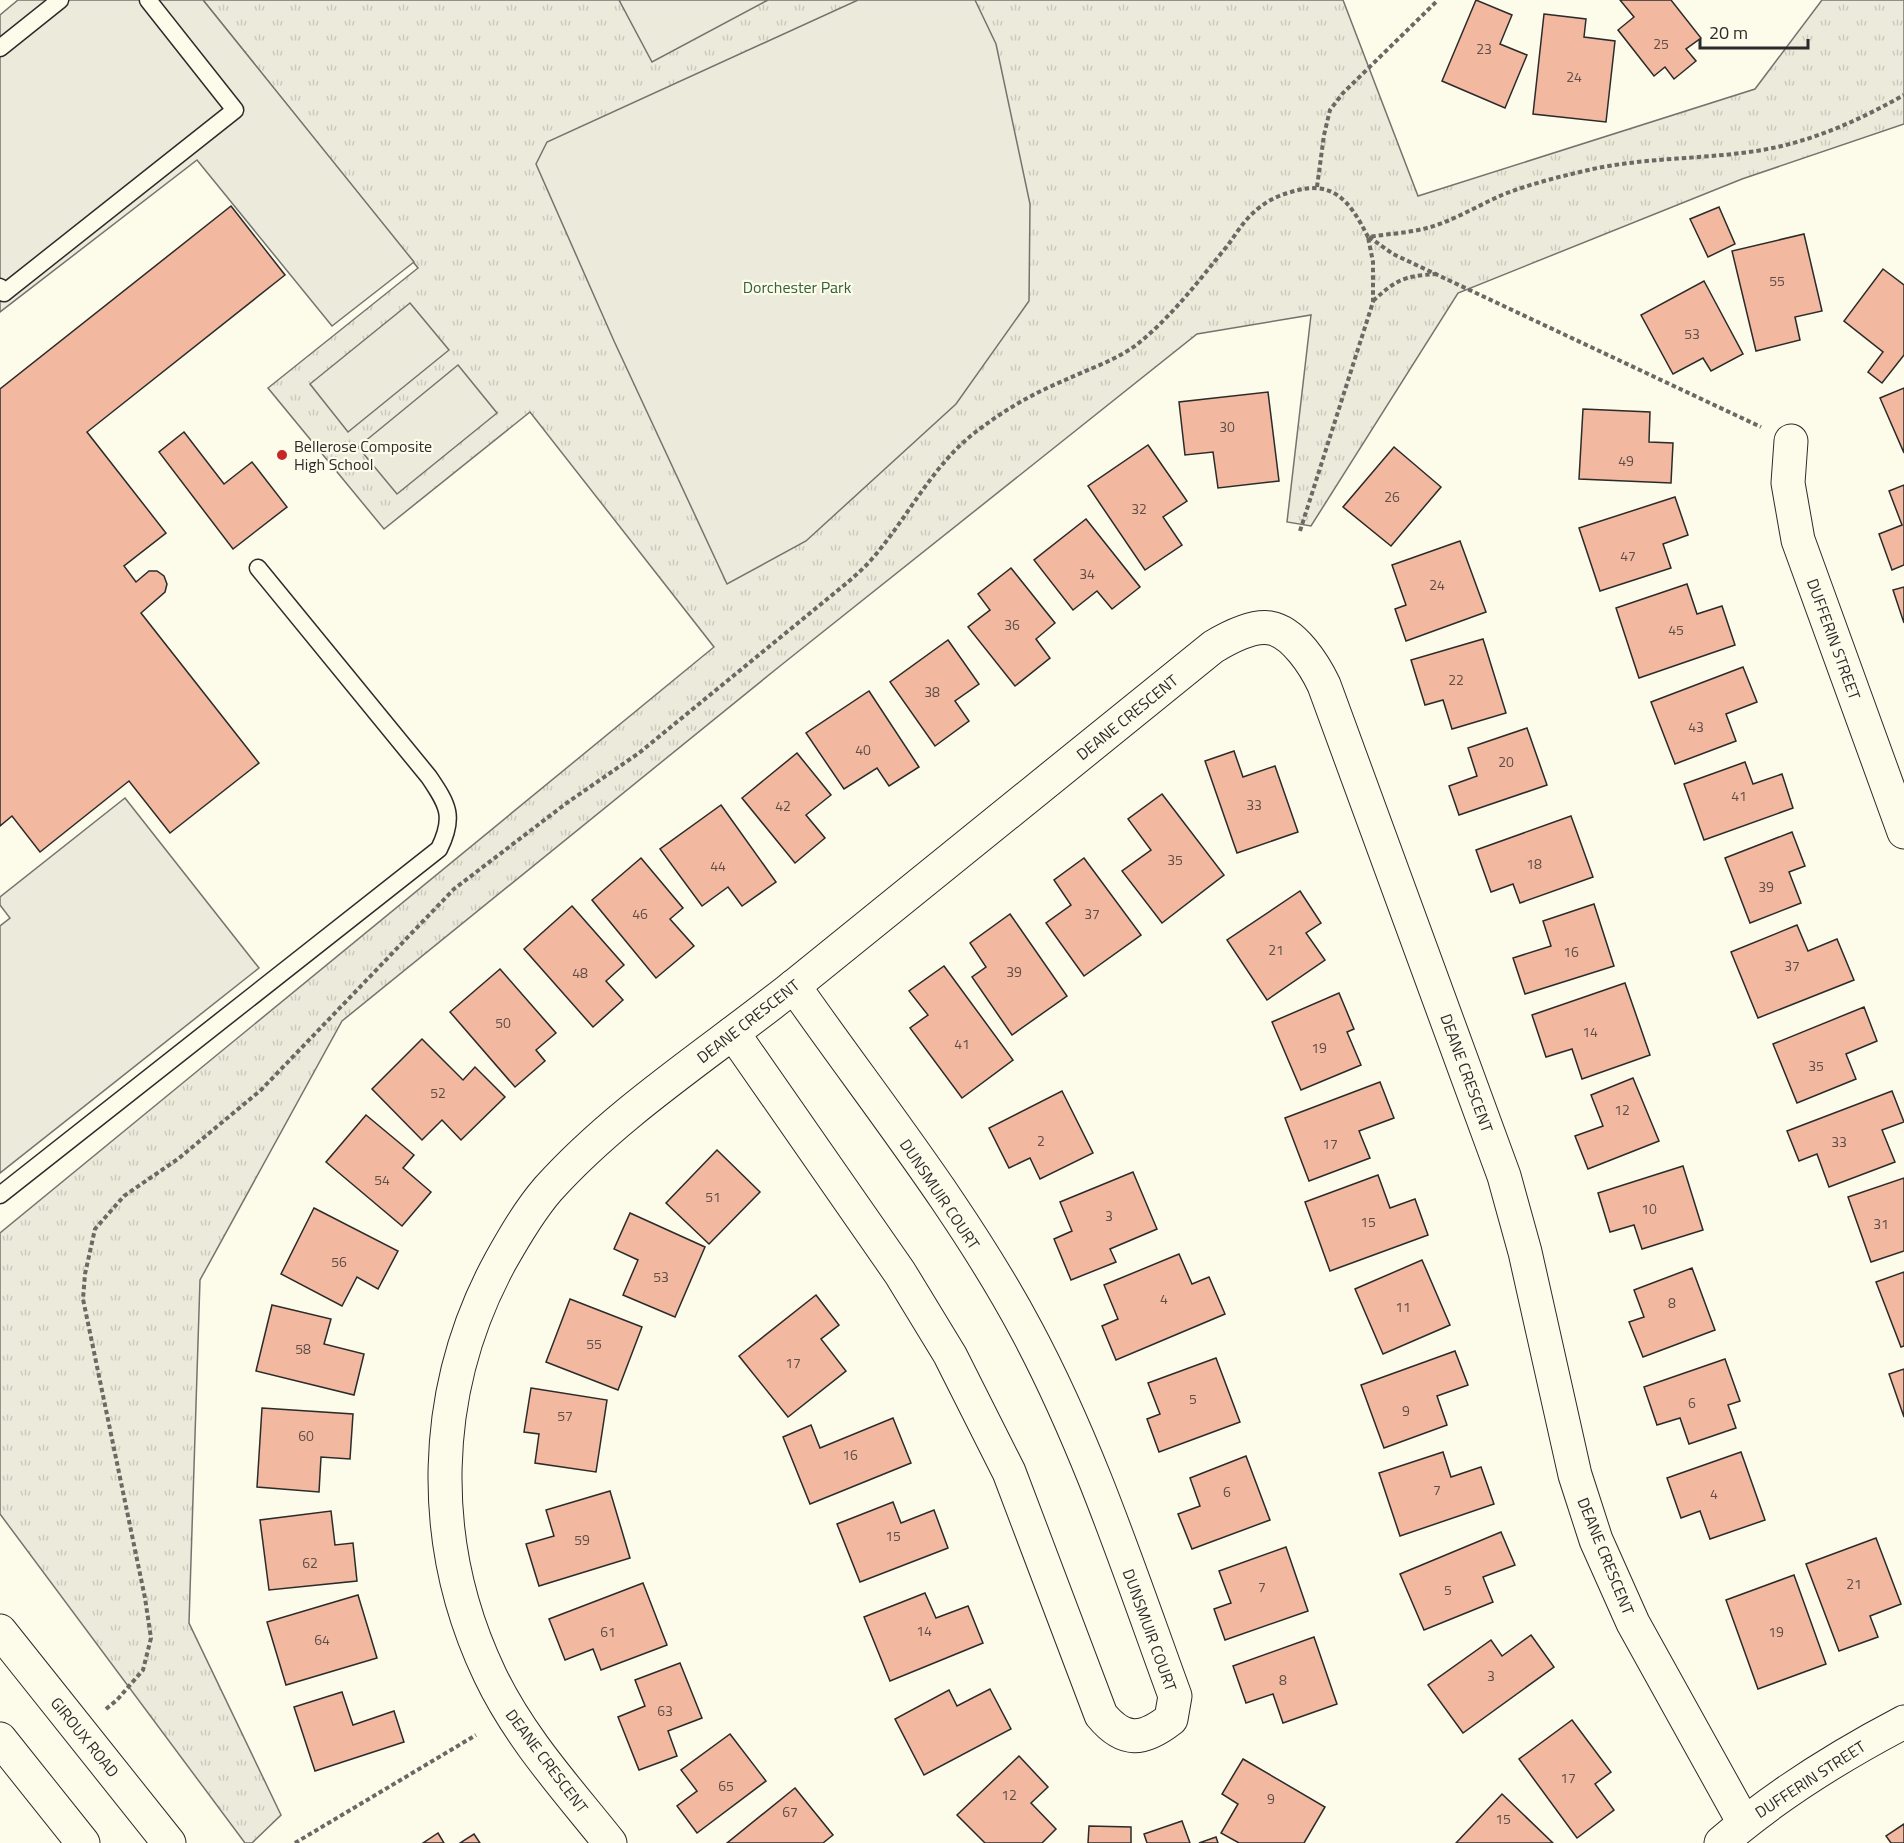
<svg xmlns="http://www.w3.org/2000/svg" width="1904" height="1843" font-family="'Titillium Web',sans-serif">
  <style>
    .grass { fill: url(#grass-tufts); stroke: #74746e; stroke-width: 1.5 }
    .garden { fill: #ecebdb; stroke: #74746e; stroke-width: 1.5 }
    .parking { fill: #eceadb; stroke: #74746e; stroke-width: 1.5 }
    .building { fill: #f2b8a0; stroke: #2b2b2b; stroke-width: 1.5 }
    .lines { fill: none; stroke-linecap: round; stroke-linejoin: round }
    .service-casing { stroke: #2b2b2b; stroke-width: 19 }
    .minor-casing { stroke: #2b2b2b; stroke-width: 35 }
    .tertiary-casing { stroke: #2b2b2b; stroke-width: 35 }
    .secondary-casing { stroke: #2b2b2b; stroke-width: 35 }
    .path { stroke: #6a6964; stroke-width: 4; stroke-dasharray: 4.5 3; stroke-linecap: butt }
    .service { stroke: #fdfbea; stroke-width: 16 }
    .minor { stroke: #fdfbea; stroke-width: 33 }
    .tertiary { stroke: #fdfbea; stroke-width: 33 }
    .secondary { stroke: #fdfbea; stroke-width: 33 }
    .poi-dot { fill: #c62828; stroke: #fdfbea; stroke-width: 2 }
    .labels { text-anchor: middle; stroke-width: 4.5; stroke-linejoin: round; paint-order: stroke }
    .number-label { font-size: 14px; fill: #5d4e48 }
    .park-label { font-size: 16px; fill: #34623c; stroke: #fdfbea }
    .poi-label { font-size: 16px; fill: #2b2b2b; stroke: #fdfbea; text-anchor: start }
    .street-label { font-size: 16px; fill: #2b2b2b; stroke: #fdfbea }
  </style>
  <defs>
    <pattern id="grass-tufts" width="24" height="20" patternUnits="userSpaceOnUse" patternTransform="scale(1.5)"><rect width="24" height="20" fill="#ecebdb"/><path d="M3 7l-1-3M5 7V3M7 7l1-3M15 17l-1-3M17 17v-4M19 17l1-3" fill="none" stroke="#cbcabc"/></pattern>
  </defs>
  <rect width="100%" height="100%" fill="#fdfbea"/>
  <!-- grass -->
  <path class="grass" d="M203 0H1343L1418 196 1755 89 1822 0H1904V124L1742 179 1458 293 1311 526 1287 522 1311 315 1197 334 780 666 342 1021 200 1280 189 1623 281 1815 252 1843H245L0 1514V1233L714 647 530 412 384 529 268 388 418 268Z"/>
  <!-- garden -->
  <g class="garden">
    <path d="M619 0H768L652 62Z"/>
    <path d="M858 0H975L996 44 1030 204 1029 301 956 404 806 541 727 584 614 341 536 164 547 142Z"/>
    <path d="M410 303 449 350 348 432 310 384Z"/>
    <path d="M458 365 497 413 397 494 358 447Z"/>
  </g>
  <!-- parking -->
  <g class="parking">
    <path d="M18 0H203L414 262 332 326 197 160 0 312V15Z"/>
    <path d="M125 798 259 968 0 1173V926L10 918 0 905V897Z"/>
  </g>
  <!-- building -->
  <g class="building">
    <path d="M1476 0 1512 15 1500 44 1527 55 1505 108 1442 81Z"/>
    <path d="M1620 0H1671L1701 38 1686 49 1696 61 1674 79 1665 67 1654 76 1618 30 1634 17Z"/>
    <path d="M1544 14 1586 19 1584 37 1615 41 1606 122 1533 114Z"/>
    <path d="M231 206 285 275 87 432 166 533 124 566 136 582 149 571H157L164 576 167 584 165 592 141 613 259 763 170 833 129 781 40 852 12 816 0 826V389Z"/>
    <path d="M1719 207 1735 244 1708 257 1690 219Z"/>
    <path d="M1804 234 1822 311 1795 317 1800 340 1756 351 1732 251Z"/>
    <path d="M1883 269 1904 285V355L1882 383 1868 372 1883 352 1844 321Z"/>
    <path d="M1704 281 1743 354 1711 371 1703 358 1673 374 1641 315Z"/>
    <path d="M1904 388V453L1880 398Z"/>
    <path d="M1268 392 1279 481 1218 488 1213 452 1185 455 1179 402Z"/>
    <path d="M1583 409 1650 412 1649 442 1673 443 1671 483 1579 479Z"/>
    <path d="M184 432 224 484 252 462 287 507 233 549 159 452Z"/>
    <path d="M1148 445 1187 501 1163 517 1182 545 1145 570 1088 486Z"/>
    <path d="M1394 447 1441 487 1391 546 1343 507Z"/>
    <path d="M1904 485V565L1892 570 1879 534 1902 525 1889 491Z"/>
    <path d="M1675 497 1688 535 1663 544 1671 568 1600 591 1579 528Z"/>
    <path d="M1086 519 1140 587 1112 609 1097 591 1073 610 1034 560Z"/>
    <path d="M1460 541 1486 612 1406 641 1395 609 1406 605 1392 565Z"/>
    <path d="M1011 568 1055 623 1036 639 1050 658 1015 686 968 627 990 610 978 594Z"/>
    <path d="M1687 584 1697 614 1722 606 1735 645 1639 678 1616 608Z"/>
    <path d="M1904 587V623L1893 590Z"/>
    <path d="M1483 639 1506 713 1452 729 1443 700 1425 705 1411 660Z"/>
    <path d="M948 640 979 684 955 701 969 721 935 746 890 682Z"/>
    <path d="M1743 667 1757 702 1726 714 1736 741 1675 764 1651 702Z"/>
    <path d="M869 691 919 767 889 786 877 768 844 789 806 733Z"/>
    <path d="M1527 728 1547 785 1459 815 1449 786 1477 776 1468 748Z"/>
    <path d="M1234 751 1243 777 1275 766 1298 832 1237 853 1205 761Z"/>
    <path d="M797 753 831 795 806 815 825 838 795 863 742 798Z"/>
    <path d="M1745 762 1753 784 1782 774 1793 808 1704 840 1684 784Z"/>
    <path d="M1162 794 1224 875 1162 923 1122 871 1151 850 1128 819Z"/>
    <path d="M721 805 776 882 742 906 728 887 702 906 660 849Z"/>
    <path d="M1571 816 1593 877 1520 903 1513 884 1491 892 1476 850Z"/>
    <path d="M1792 832 1805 866 1789 872 1801 903 1750 923 1725 858Z"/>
    <path d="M641 858 683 908 670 919 694 946 656 978 592 900Z"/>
    <path d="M1084 858 1141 935 1084 976 1046 923 1071 905 1054 880Z"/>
    <path d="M1300 891 1321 923 1306 933 1325 960 1267 1000 1227 940Z"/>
    <path d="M1594 904 1614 966 1525 994 1513 958 1551 946 1543 921Z"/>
    <path d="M572 906 624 965 606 981 623 1000 593 1027 524 949Z"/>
    <path d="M1010 914 1067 996 1012 1035 972 977 986 967 970 943Z"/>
    <path d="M1797 925 1808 951 1837 939 1854 980 1758 1018 1731 952Z"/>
    <path d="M944 966 1013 1060 962 1098 910 1028 928 1015 909 991Z"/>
    <path d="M500 969 556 1033 536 1050 545 1061 515 1087 450 1012Z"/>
    <path d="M1625 983 1650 1055 1582 1079 1572 1049 1546 1057 1532 1015Z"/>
    <path d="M1339 993 1354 1029 1347 1032 1361 1065 1301 1090 1272 1022Z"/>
    <path d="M1864 1007 1877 1041 1846 1054 1856 1079 1797 1103 1773 1044Z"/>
    <path d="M422 1039 463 1080 475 1067 505 1097 461 1140 442 1120 422 1140 372 1089Z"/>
    <path d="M1633 1078 1659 1141 1588 1169 1575 1136 1603 1126 1591 1095Z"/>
    <path d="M1380 1082 1394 1118 1359 1131 1370 1158 1309 1181 1285 1118Z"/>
    <path d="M1062 1091 1093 1153 1040 1179 1030 1158 1009 1168 989 1128Z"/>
    <path d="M1892 1091 1904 1122 1882 1130 1895 1162 1829 1187 1817 1154 1799 1161 1787 1131Z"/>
    <path d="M366 1115 414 1155 403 1168 431 1192 402 1226 326 1162Z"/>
    <path d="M717 1150 760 1192 709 1244 666 1203Z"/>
    <path d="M1683 1166 1703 1230 1642 1249 1634 1225 1610 1232 1598 1193Z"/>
    <path d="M1133 1172 1157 1229 1110 1249 1116 1262 1071 1280 1054 1239 1072 1231 1060 1202Z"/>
    <path d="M1378 1175 1390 1208 1415 1199 1428 1235 1330 1271 1305 1202Z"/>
    <path d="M1904 1178V1251L1871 1262 1848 1197Z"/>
    <path d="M314 1208 398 1251 378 1289 357 1277 342 1306 281 1274Z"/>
    <path d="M630 1213 705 1247 675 1317 623 1295 638 1260 614 1249Z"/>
    <path d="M1179 1254 1192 1284 1209 1277 1225 1314 1116 1360 1102 1326 1118 1319 1104 1285Z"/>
    <path d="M1422 1260 1450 1325 1383 1354 1355 1289Z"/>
    <path d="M1692 1268 1715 1330 1643 1357 1629 1322 1644 1317 1634 1290Z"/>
    <path d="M1904 1272V1346L1901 1347 1876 1282Z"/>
    <path d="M816 1295 839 1325 821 1339 846 1371 788 1417 739 1356Z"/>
    <path d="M570 1299 642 1327 618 1390 546 1362Z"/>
    <path d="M272 1305 331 1319 324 1344 364 1354 354 1395 256 1371Z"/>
    <path d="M1455 1351 1468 1385 1437 1396 1447 1425 1384 1448 1361 1385Z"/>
    <path d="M1216 1358 1240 1422 1159 1452 1147 1419 1160 1414 1148 1383Z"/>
    <path d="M1725 1359 1740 1401 1728 1405 1736 1428 1689 1444 1680 1418 1657 1425 1644 1387Z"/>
    <path d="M1904 1369V1417L1889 1374Z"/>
    <path d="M531 1388 607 1400 596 1472 535 1463 539 1434 524 1432Z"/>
    <path d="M262 1408 353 1414 350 1459 321 1457 319 1492 257 1487Z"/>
    <path d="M893 1418 911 1463 810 1504 783 1437 811 1425 820 1448Z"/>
    <path d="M1443 1452 1451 1477 1481 1467 1494 1504 1400 1536 1379 1473Z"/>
    <path d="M1741 1452 1765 1520 1710 1539 1700 1511 1681 1518 1667 1478Z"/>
    <path d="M1246 1456 1270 1520 1192 1549 1178 1514 1200 1506 1190 1478Z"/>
    <path d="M610 1491 630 1558 539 1586 526 1544 554 1536 546 1510Z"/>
    <path d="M893 1502 901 1523 934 1510 948 1548 860 1582 837 1524Z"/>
    <path d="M331 1511 335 1545 353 1543 357 1581 269 1590 260 1520Z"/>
    <path d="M1501 1532 1515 1565 1483 1577 1493 1602 1424 1630 1400 1574Z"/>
    <path d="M1876 1538 1901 1604 1870 1616 1878 1637 1839 1651 1806 1564Z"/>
    <path d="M1286 1547 1308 1611 1225 1640 1214 1609 1231 1603 1219 1571Z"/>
    <path d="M1794 1575 1826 1664 1758 1689 1726 1600Z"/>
    <path d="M643 1583 667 1645 601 1670 593 1649 565 1660 549 1619Z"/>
    <path d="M925 1593 936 1618 968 1606 983 1643 890 1681 864 1617Z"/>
    <path d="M358 1595 377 1658 286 1685 267 1622Z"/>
    <path d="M1531 1635 1554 1667 1463 1733 1428 1685 1491 1640 1502 1656Z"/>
    <path d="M1314 1637 1337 1704 1283 1723 1273 1694 1246 1703 1233 1666Z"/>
    <path d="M680 1663 702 1718 668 1731 677 1756 639 1770 618 1717 645 1706 635 1680Z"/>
    <path d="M990 1689 1011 1729 924 1775 895 1719 949 1690 957 1706Z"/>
    <path d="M342 1692 353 1725 394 1711 404 1742 315 1771 294 1707Z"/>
    <path d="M1572 1720 1611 1772 1595 1784 1614 1810 1577 1838 1519 1759Z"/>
    <path d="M730 1734 766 1781 697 1833 677 1806 697 1791 681 1770Z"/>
    <path d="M1019 1756 1048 1787 1031 1803 1056 1829 1042 1843H985L957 1815Z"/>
    <path d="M1243 1759 1325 1807 1304 1843H1239L1221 1833 1238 1804 1222 1794Z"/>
    <path d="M795 1788 833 1835 823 1843H727Z"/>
    <path d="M1502 1794 1553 1843H1456Z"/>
    <path d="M1182 1821 1190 1843H1147L1144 1834Z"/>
    <path d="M1904 1824V1843H1891L1886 1836Z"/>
    <path d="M1089 1826 1131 1827V1843H1088Z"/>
    <path d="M438 1833 444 1843H423Z"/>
    <path d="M474 1834 480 1843H460Z"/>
    <path d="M1216 1837 1218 1843H1199Z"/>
  </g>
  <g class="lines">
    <!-- service casing -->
    <g class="service-casing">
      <g id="service">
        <path d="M0 48 60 0"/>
        <path d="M0 287 4 293 235 110 148 0"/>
        <path d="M0 1195 439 849C455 817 448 805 429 777L258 568"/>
      </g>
    </g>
    <!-- minor casing -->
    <g class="minor-casing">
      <g id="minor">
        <path d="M1791 441 1788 483 1798 540 1904 832"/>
        <path d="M733 1033 900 1273 950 1355 1009 1472 1101 1715C1124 1743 1143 1741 1171 1719L1175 1696C1130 1573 1089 1447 1027 1331 962 1209 873 1099 794 986"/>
        <path d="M610 1843C567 1789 520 1738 490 1675 427 1543 430 1391 500 1262 514 1237 529 1211 548 1189 619 1110 716 1049 799 982 937 871 1075 759 1213 647 1228 638 1252 625 1270 628 1294 632 1315 666 1324 685L1504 1176 1525 1252 1575 1475 1596 1540 1633 1623 1744 1823"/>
      </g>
    </g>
    <!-- tertiary casing -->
    <g class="tertiary-casing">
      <path id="tertiary" d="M1721 1843C1776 1795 1839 1756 1904 1722"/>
    </g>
    <!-- secondary casing -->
    <g class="secondary-casing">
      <g id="secondary">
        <path d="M0 1631 169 1843"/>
        <path d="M0 1739 83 1843"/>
      </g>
    </g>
    <!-- path -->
    <g class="path">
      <path d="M1317 187 1324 135 1330 110 1343 93 1438 0"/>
      <path d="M1369 237 1393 254 1761 427"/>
      <path d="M1373 301C1397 279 1404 276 1437 274"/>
      <path d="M1300 531 1373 302V262L1368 237"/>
      <path d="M106 1709 117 1700 143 1670 151 1638 145 1598 83 1299 85 1274 95 1229 124 1196 178 1159 261 1090 454 889 568 802 639 753 848 582C856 575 864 568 871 560 909 517 933 462 981 428 1006 409 1034 393 1063 381 1088 369 1118 360 1140 342 1174 314 1200 279 1228 245 1236 234 1243 222 1253 213 1262 204 1276 196 1288 193 1332 178 1349 199 1368 237 1387 234 1408 233 1427 228 1453 221 1477 206 1502 195 1527 185 1554 178 1580 172 1639 157 1697 160 1756 151 1809 143 1858 121 1904 95"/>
      <path d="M295 1843 476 1735"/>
    </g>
    <!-- service -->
    <use href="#service" class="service"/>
    <!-- minor -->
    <use href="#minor" class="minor"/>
    <!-- tertiary -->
    <use href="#tertiary" class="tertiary"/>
    <!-- secondary -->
    <use href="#secondary" class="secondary"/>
  </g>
  <!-- markers -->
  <circle class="poi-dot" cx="282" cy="455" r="6"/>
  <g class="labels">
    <!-- number labels -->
    <g class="number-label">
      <text x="1661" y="49">25</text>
      <text x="1484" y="54">23</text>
      <text x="1574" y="82">24</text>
      <text x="1777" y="286">55</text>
      <text x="1692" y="339">53</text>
      <text x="1227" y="432">30</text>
      <text x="1626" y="466">49</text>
      <text x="1392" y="502">26</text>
      <text x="1139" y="514">32</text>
      <text x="1628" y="561">47</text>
      <text x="1087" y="579">34</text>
      <text x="1437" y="590">24</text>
      <text x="1012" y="630">36</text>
      <text x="1676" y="635">45</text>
      <text x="1456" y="685">22</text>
      <text x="932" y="697">38</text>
      <text x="1696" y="732">43</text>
      <text x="863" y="755">40</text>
      <text x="1506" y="767">20</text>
      <text x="1739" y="801">41</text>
      <text x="1254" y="810">33</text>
      <text x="783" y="811">42</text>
      <text x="1175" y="865">35</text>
      <text x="1534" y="869">18</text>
      <text x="718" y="871">44</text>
      <text x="1766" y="892">39</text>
      <text x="640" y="919">46</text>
      <text x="1092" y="919">37</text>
      <text x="1276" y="955">21</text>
      <text x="1571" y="957">16</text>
      <text x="1792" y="971">37</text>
      <text x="1014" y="977">39</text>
      <text x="580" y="978">48</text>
      <text x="503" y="1028">50</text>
      <text x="1590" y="1037">14</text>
      <text x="962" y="1049">41</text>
      <text x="1319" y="1053">19</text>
      <text x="1816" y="1071">35</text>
      <text x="438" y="1098">52</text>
      <text x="1622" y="1115">12</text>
      <text x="1041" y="1146">2</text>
      <text x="1839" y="1147">33</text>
      <text x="1330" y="1149">17</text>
      <text x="382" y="1185">54</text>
      <text x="713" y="1202">51</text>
      <text x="1649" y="1214">10</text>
      <text x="1109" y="1221">3</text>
      <text x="1368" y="1227">15</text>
      <text x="1881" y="1229">31</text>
      <text x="339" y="1267">56</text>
      <text x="661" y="1282">53</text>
      <text x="1164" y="1304">4</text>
      <text x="1672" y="1308">8</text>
      <text x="1403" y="1312">11</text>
      <text x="594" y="1349">55</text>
      <text x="303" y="1354">58</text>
      <text x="793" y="1368">17</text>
      <text x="1193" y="1404">5</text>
      <text x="1692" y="1408">6</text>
      <text x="1406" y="1416">9</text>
      <text x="565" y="1421">57</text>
      <text x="306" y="1441">60</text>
      <text x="850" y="1460">16</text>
      <text x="1437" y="1495">7</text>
      <text x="1227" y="1497">6</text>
      <text x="1714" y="1499">4</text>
      <text x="893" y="1541">15</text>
      <text x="582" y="1545">59</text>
      <text x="310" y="1568">62</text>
      <text x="1854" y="1589">21</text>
      <text x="1262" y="1592">7</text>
      <text x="1448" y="1595">5</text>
      <text x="924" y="1636">14</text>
      <text x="608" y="1637">61</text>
      <text x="1776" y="1637">19</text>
      <text x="322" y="1645">64</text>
      <text x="1491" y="1681">3</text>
      <text x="1283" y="1685">8</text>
      <text x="665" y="1716">63</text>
      <text x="1568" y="1783">17</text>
      <text x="726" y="1791">65</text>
      <text x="1009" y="1800">12</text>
      <text x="1271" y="1804">9</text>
      <text x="790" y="1817">67</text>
      <text x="1503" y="1824">15</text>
    </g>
    <!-- park labels -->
    <g class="park-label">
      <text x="797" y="293">Dorchester Park</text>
    </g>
    <!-- poi labels -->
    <g class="poi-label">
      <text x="294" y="452">Bellerose Composite<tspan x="294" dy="18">High School</tspan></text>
    </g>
    <!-- street labels -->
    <g class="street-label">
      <text transform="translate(1834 639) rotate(70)" y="6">DUFFERIN STREET</text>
      <text transform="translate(1127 717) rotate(-39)" y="6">DEANE CRESCENT</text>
      <text transform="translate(748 1021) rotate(-38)" y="6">DEANE CRESCENT</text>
      <text transform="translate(1467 1073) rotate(70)" y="6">DEANE CRESCENT</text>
      <text transform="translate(940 1194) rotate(56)" y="6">DUNSMUIR COURT</text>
      <text transform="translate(1606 1556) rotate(68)" y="6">DEANE CRESCENT</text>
      <text transform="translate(1150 1630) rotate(70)" y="6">DUNSMUIR COURT</text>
      <text transform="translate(85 1737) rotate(51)" y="6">GIROUX ROAD</text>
      <text transform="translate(547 1761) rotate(53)" y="6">DEANE CRESCENT</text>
      <text transform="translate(1810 1779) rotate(-33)" y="6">DUFFERIN STREET</text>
    </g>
  </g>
  <!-- scale -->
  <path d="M1700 39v9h108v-9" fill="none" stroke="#2b2b2b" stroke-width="3"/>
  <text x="1709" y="39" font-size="18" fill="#2b2b2b" stroke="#fdfbea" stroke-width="4.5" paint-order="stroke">20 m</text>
</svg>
